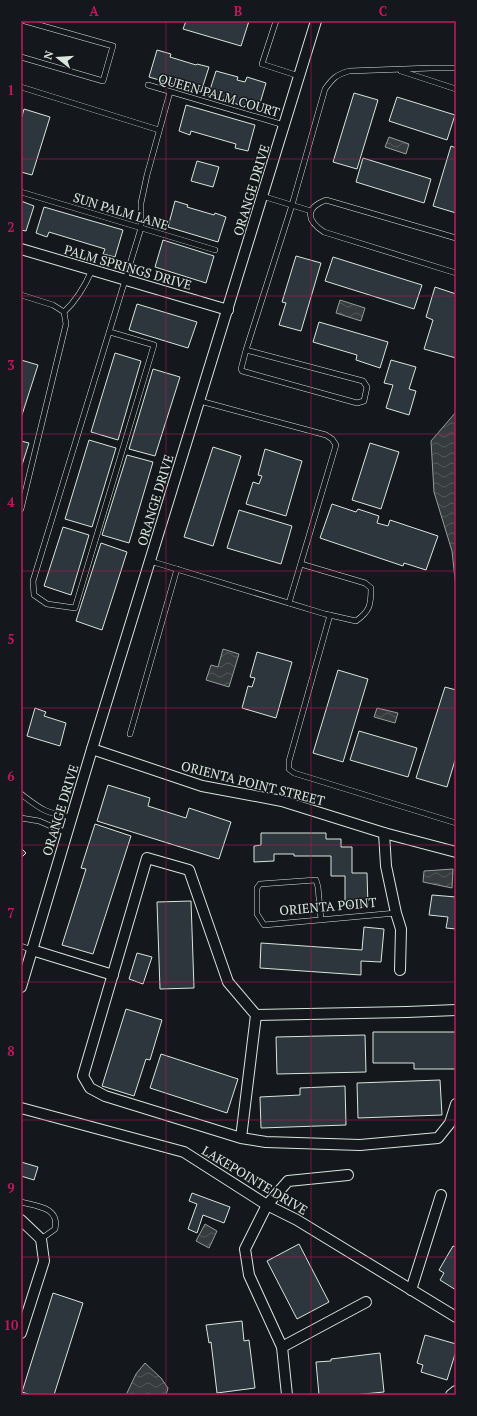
<svg xmlns="http://www.w3.org/2000/svg" width="477" height="1416" font-family="'PT Serif',serif">
  <style>
    .water { fill: url(#water-waves); stroke: #939e99 }
    .building { fill: #2c363c; stroke: #d8e6dc }
    .lines { fill: none; stroke-linecap: round; stroke-linejoin: round }
    .service-casing { stroke: #d8e6dc; stroke-width: 6 }
    .minor-casing { stroke: #d8e6dc; stroke-width: 12 }
    .service { stroke: #14181c; stroke-width: 5 }
    .minor { stroke: #14181c; stroke-width: 10 }
    .grid { fill: none; stroke: #c2185b; stroke-width: 1; stroke-opacity: 0.55 }
    .labels { text-anchor: middle; stroke-width: 3; stroke-linejoin: round; paint-order: stroke }
    .street-label { font-size: 13px; fill: #d8e6dc; stroke: #14181c }
    .neatline { fill: none; stroke: #c2185b; stroke-width: 1.5 }
    .grid-label { font-size: 13px; text-anchor: middle; font-weight: bold; fill: #c2185b }
  </style>
  <defs>
    <pattern id="water-waves" width="16" height="10" patternUnits="userSpaceOnUse"><rect width="16" height="10" fill="#363b3e"/><path d="M0 5q4-4 8 0t8 0" fill="none" stroke="#525759"/></pattern>
  </defs>
  <rect width="100%" height="100%" fill="#14181c"/>
  <!-- water -->
  <g class="water">
    <path d="M389 137 409 144 406 154 385 147Z"/>
    <path d="M340 300 365 308 361 321 336 313Z"/>
    <path d="M456 412V589L452 551 434 492 431 441Z"/>
    <path d="M223 649 239 654 229 687 206 680 211 665 218 667Z"/>
    <path d="M377 708 398 713 395 723 374 717Z"/>
    <path d="M453 869 452 888 423 882 424 871Z"/>
    <path d="M205 1224 217 1231 209 1248 196 1241Z"/>
    <path d="M145 1363 161 1378 168 1388 166 1395H126L136 1374Z"/>
  </g>
  <!-- building -->
  <g class="building">
    <path d="M186 21H249L241 46 183 29Z"/>
    <path d="M157 50 171 54 170 57 196 65 197 64 209 67 201 92 149 77Z"/>
    <path d="M216 71 238 77 237 80 245 82 247 77 266 83 258 110 208 96Z"/>
    <path d="M354 93 378 100 357 169 333 162Z"/>
    <path d="M397 97 455 115 447 140 389 121Z"/>
    <path d="M186 105 255 125 248 151 235 148 236 144 191 131 190 135 179 131Z"/>
    <path d="M24 109 50 117 32 175 21 172V120Z"/>
    <path d="M451 146 456 148V213L433 206Z"/>
    <path d="M363 158 431 179 424 203 356 182Z"/>
    <path d="M197 161 219 167 213 187 191 181Z"/>
    <path d="M21 201 34 206 26 231 21 230Z"/>
    <path d="M175 201 188 205 187 207 214 215 215 213 226 217 218 242 168 227Z"/>
    <path d="M44 207 123 230 115 257 103 254 105 249 49 232 47 237 36 233Z"/>
    <path d="M163 240 214 256 206 283 155 267Z"/>
    <path d="M296 256 321 263 301 331 279 325 286 303 282 302Z"/>
    <path d="M333 257 422 285 414 309 325 281Z"/>
    <path d="M435 287 456 294V358L424 349 433 320 426 317Z"/>
    <path d="M137 304 197 322 188 348 129 330Z"/>
    <path d="M319 322 388 342 380 368 356 360 357 355 313 342Z"/>
    <path d="M115 353 141 361 118 440 91 432Z"/>
    <path d="M21 360 38 365 21 418Z"/>
    <path d="M391 360 416 367 409 389 416 391 409 415 386 408 393 385 384 383Z"/>
    <path d="M153 369 180 377 155 456 129 449Z"/>
    <path d="M89 440 116 448 92 527 65 519Z"/>
    <path d="M21 441 29 443 21 468Z"/>
    <path d="M370 443 399 452 381 509 352 500Z"/>
    <path d="M213 447 241 456 213 546 184 537Z"/>
    <path d="M265 449 302 461 286 516 246 504 253 482 259 484 262 476 258 475Z"/>
    <path d="M127 455 153 462 129 543 102 535Z"/>
    <path d="M332 504 356 512 358 509 379 516 377 523 388 526 390 520 438 536 426 570 404 563 403 566 320 538Z"/>
    <path d="M239 510 292 526 281 564 227 548Z"/>
    <path d="M63 527 89 535 71 595 44 586Z"/>
    <path d="M101 543 127 552 102 630 76 621Z"/>
    <path d="M257 652 292 662 276 718 242 708 248 686 252 687 255 678 250 677Z"/>
    <path d="M338 670 368 679 343 762 313 753Z"/>
    <path d="M445 687 456 690V757L447 787 416 778Z"/>
    <path d="M35 708 46 712 44 716 66 723 60 746 27 736Z"/>
    <path d="M359 731 417 748 408 777 350 760Z"/>
    <path d="M108 785 150 798 148 806 186 818 189 808 231 822 219 859 97 821Z"/>
    <path d="M95 824 131 836 93 954 62 945 86 869 81 868Z"/>
    <path d="M261 833H326V839H341V847H352V873H367L368 906H345V876H331V856H294V854H274V861L254 862V846L261 845Z"/>
    <path d="M21 848 26 853 21 858Z"/>
    <path d="M432 895 456 897V929L446 928 448 917 429 915Z"/>
    <path d="M191 901 194 988 160 989 157 902Z"/>
    <path d="M364 927 384 929 381 962 361 961V975L260 968 261 943 362 950Z"/>
    <path d="M137 953 152 957 143 984 129 979Z"/>
    <path d="M126 1009 162 1020 150 1060 146 1059 134 1096 102 1086Z"/>
    <path d="M373 1032H456V1069H414V1063H373Z"/>
    <path d="M365 1035 366 1072 277 1074 276 1037Z"/>
    <path d="M161 1054 238 1079 227 1113 150 1088Z"/>
    <path d="M440 1080 442 1115 358 1118 357 1083Z"/>
    <path d="M345 1086 346 1125 261 1128 260 1097 300 1095V1088Z"/>
    <path d="M21 1162 38 1167 34 1180 21 1176Z"/>
    <path d="M192 1193 230 1207 224 1223 203 1215 197 1233 188 1229 197 1204 189 1201Z"/>
    <path d="M299 1244 329 1302 297 1319 267 1261Z"/>
    <path d="M453 1246 456 1247V1290L440 1280 444 1273 439 1270Z"/>
    <path d="M53 1293 83 1303 54 1395H31L22 1392Z"/>
    <path d="M242 1321 244 1341 249 1340 255 1388 217 1393 211 1342 209 1343 206 1325Z"/>
    <path d="M425 1335 456 1344V1351L447 1380 421 1372 423 1365 417 1363Z"/>
    <path d="M380 1353 384 1392 353 1395H319L316 1362 331 1361V1359Z"/>
  </g>
  <g class="lines">
    <!-- service casing -->
    <g class="service-casing">
      <g id="service">
        <path d="M276 21 262 64 299 76"/>
        <path d="M21 57 103 81 113 46 25 21"/>
        <path d="M401 71 456 89"/>
        <path d="M148 85 284 125"/>
        <path d="M21 87 159 130"/>
        <path d="M21 192 215 250"/>
        <path d="M262 196 311 211"/>
        <path d="M456 238 326 200C305 208 306 220 324 232L456 273"/>
        <path d="M21 295 53 305 64 312 66 324 21 509"/>
        <path d="M64 312C77 300 85 286 92 270"/>
        <path d="M110 332 154 345 75 608 47 604 34 595 33 581 141 228V203L147 175 170 92"/>
        <path d="M246 350 363 381 367 387 364 401 357 403 242 371 241 369 246 350 292 205 325 89C333 78 336 75 349 71L432 68H456"/>
        <path d="M200 401 326 435 332 439 336 445 289 603"/>
        <path d="M150 561 325 614 356 621C370 611 371 605 371 588L365 583 301 564"/>
        <path d="M330 615 289 761V769L294 773 456 823"/>
        <path d="M130 734 177 569"/>
        <path d="M21 794C42 810 45 813 72 817"/>
        <path d="M21 818 39 821 67 833"/>
        <path d="M321 920 318 887 316 880 260 884 257 888V914L264 925 396 913"/>
        <path d="M21 946 32 950"/>
        <path d="M21 1202C36 1206 60 1207 55 1229L41 1239"/>
      </g>
    </g>
    <!-- minor casing -->
    <g class="minor-casing">
      <g id="minor">
        <path d="M21 249 228 310"/>
        <path d="M92 749 202 786 282 801 384 833 456 852"/>
        <path d="M384 833 386 866 396 913 401 929 400 970"/>
        <path d="M32 950 113 975"/>
        <path d="M21 987 92 749 316 21"/>
        <path d="M256 1015 407 1012 456 1010"/>
        <path d="M21 1108 184 1152 267 1205 297 1220 456 1317"/>
        <path d="M241 1138 256 1015 228 982 189 870 147 858 83 1076 90 1088 105 1096 241 1138 266 1142 360 1145 438 1138 450 1123 456 1104"/>
        <path d="M21 1220 41 1239 44 1261 21 1333"/>
        <path d="M411 1290 441 1195"/>
        <path d="M282 1347 366 1302"/>
        <path d="M287 1395 282 1347 249 1275 245 1249 267 1205 288 1181 348 1175"/>
        <path d="M451 1395 456 1391"/>
      </g>
    </g>
    <!-- service -->
    <use href="#service" class="service"/>
    <!-- minor -->
    <use href="#minor" class="minor"/>
  </g>
  <!-- grid -->
  <path class="grid" d="M166 21V1395M311 21V1395M21 159H456M21 296H456M21 434H456M21 571H456M21 708H456M21 845H456M21 982H456M21 1120H456M21 1257H456"/>
  <g class="labels">
    <!-- street labels -->
    <g class="street-label">
      <text transform="translate(219 95) rotate(16)" y="5">QUEEN PALM COURT</text>
      <text transform="translate(251 190) rotate(-73)" y="5">ORANGE DRIVE</text>
      <text transform="translate(121 211) rotate(17)" y="5">SUN PALM LANE</text>
      <text transform="translate(128 267) rotate(16)" y="5">PALM SPRINGS DRIVE</text>
      <text transform="translate(155 500) rotate(-73)" y="5">ORANGE DRIVE</text>
      <text transform="translate(253 783) rotate(14)" y="5">ORIENTA POINT STREET</text>
      <text transform="translate(60 810) rotate(-73)" y="5">ORANGE DRIVE</text>
      <text transform="translate(328 906) rotate(-5)" y="5">ORIENTA POINT</text>
      <text transform="translate(255 1180) rotate(31)" y="5">LAKEPOINTE DRIVE</text>
    </g>
  </g>
  <!-- border -->
  <rect width="477" height="1416" fill="none" stroke="#14181c" stroke-width="44"/>
  <!-- north arrow -->
  <g transform="translate(58 58) rotate(287)" stroke="#14181c" stroke-width="3" paint-order="stroke">
  <path d="M0-3L7 15L0 10L-7 15Z" fill="#d8e6dc"/>
  <text y="-6" font-size="11" font-weight="bold" text-anchor="middle" fill="#d8e6dc">N</text>
  </g>
  <rect x="22" y="22" width="433" height="1372" class="neatline"/>
  <g class="grid-label">
    <text x="94" y="16">A</text>
    <text x="238" y="16">B</text>
    <text x="383" y="16">C</text>
    <text x="11" y="95">1</text>
    <text x="11" y="232">2</text>
    <text x="11" y="370">3</text>
    <text x="11" y="507">4</text>
    <text x="11" y="644">5</text>
    <text x="11" y="781">6</text>
    <text x="11" y="918">7</text>
    <text x="11" y="1056">8</text>
    <text x="11" y="1193">9</text>
    <text x="11" y="1330">10</text>
  </g>
</svg>
